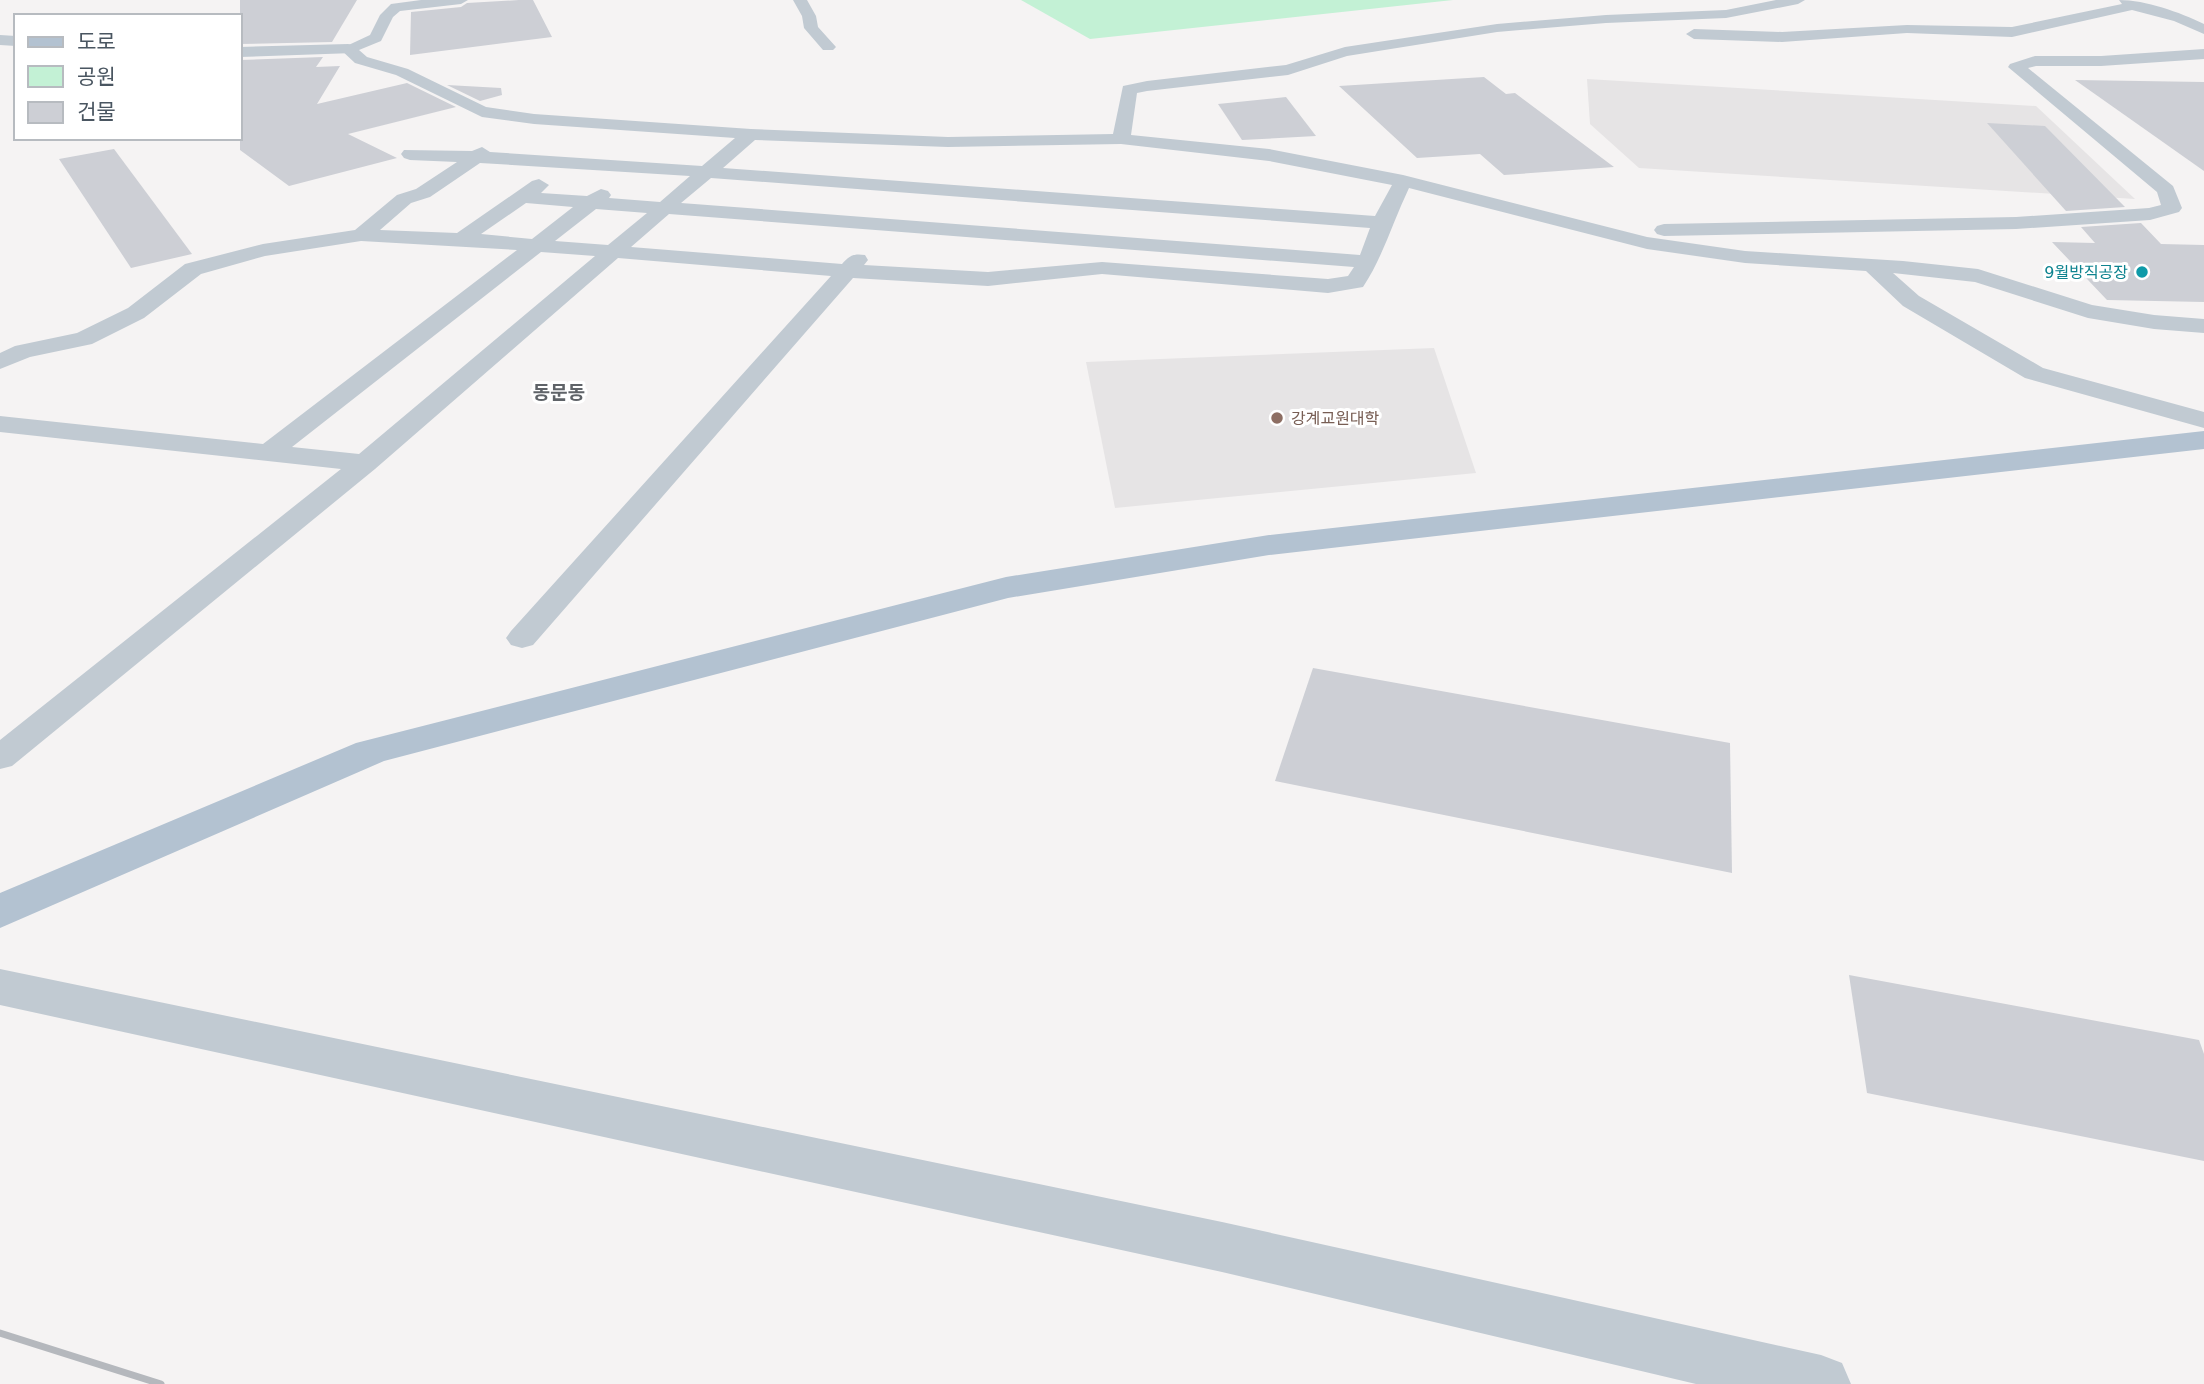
<svg xmlns="http://www.w3.org/2000/svg" width="2204" height="1384" font-family="'DejaVu Sans','Noto Sans KR',sans-serif">
  <style>
    .education { fill: #e6e4e5 }
    .green { fill: #c3f1d5 }
    .building { fill: #cdcfd5 }
    .lines { fill: none; stroke-linecap: round; stroke-linejoin: round }
    .minor { fill: #c1cad2; fill-rule: evenodd }
    .tertiary { fill: #c1cad2; fill-rule: evenodd }
    .primary { fill: #b3c2d1; fill-rule: evenodd }
    .rail { stroke: #b5b8bd; stroke-width: 7 }
    .culture-dot { fill: #0f9aa8; stroke: #fff; stroke-width: 2.5 }
    .education-dot { fill: #8d6e63; stroke: #fff; stroke-width: 2.5 }
    .labels { text-anchor: middle; stroke-width: 6; stroke-linejoin: round; paint-order: stroke }
    .far-culture-label { font-size: 16px; fill: #0d838f; stroke: #fff; text-anchor: end }
    .far-education-label { font-size: 16px; fill: #785e54; stroke: #fff; text-anchor: start }
    .far-quarter-label { font-size: 19px; font-weight: bold; fill: #5f6368; stroke: #fff }
  </style>
  <rect width="100%" height="100%" fill="#f5f3f3"/>
  <!-- education -->
  <g class="education">
    <path d="M1587 79 2036 106 2135 199 1639 168 1590 124Z"/>
    <path d="M1434 348 1476 473 1115 508 1086 362Z"/>
  </g>
  <!-- green -->
  <path class="green" d="M1021 0H1453L1090 39Z"/>
  <!-- building -->
  <g class="building">
    <path d="M240 0H357L332 42 240 44Z"/>
    <path d="M519 0H533L552 37 410 55 411 12 461 7 467 3Z"/>
    <path d="M323 57 316 67 340 66 317 104 407 83 456 107 348 134 397 158 289 186 240 150V60Z"/>
    <path d="M1484 77 1506 94 1515 93 1614 167 1504 175 1480 154 1417 158 1339 86Z"/>
    <path d="M2075 80 2204 82V171Z"/>
    <path d="M447 85 501 88 502 95 480 101Z"/>
    <path d="M1286 97 1316 136 1242 140 1218 104Z"/>
    <path d="M1987 123 2045 126 2125 207 2066 211Z"/>
    <path d="M114 149 192 254 131 268 59 159Z"/>
    <path d="M2141 223 2161 244 2204 245V302L2107 300 2052 242 2095 243 2081 227Z"/>
    <path d="M1313 668 1730 743 1732 873 1275 781Z"/>
    <path d="M1849 975 2199 1040 2204 1054V1161L1867 1093Z"/>
  </g>
  <g class="lines">
    <!-- minor -->
    <g class="minor">
      <path d="M421 0H468L461 4 400 11 393 17 381 41 359 50 367 57 408 69 486 107 534 114 751 129 948 137 1113 134 1123 86 1147 81 1286 65 1345 47 1497 24 1606 15 1726 10 1776 0H1805L1798 4 1726 18 1606 23 1497 32 1347 56 1288 75 1147 91 1137 93 1131 135 1269 149 1403 175 1647 237 1745 251 1903 261 1978 269 2092 305 2154 315 2204 319V333L2154 329 2088 318 1975 282 1893 273 1919 296 2043 368 2204 412V428L2025 378 1903 306 1866 271 1745 263 1647 249 1409 188C1393 221 1383 257 1363 287L1328 293 1102 274 988 286 853 278 533 645 522 648 511 645 506 638 511 631 831 276 618 258 375 469 12 766 0 769V740L341 469 0 432V416L263 444 517 250 361 241 265 256 201 274 144 318 92 344 30 357 0 369V353L15 346 77 333 128 308 185 264 263 244 355 230 397 195 416 189 457 162 410 160 404 158 401 154 404 150 472 151 482 147 490 152 702 166 735 138 534 124 482 117 396 75 355 63 340 49 370 35 380 15 391 4ZM755 140 948 147 1121 144 1269 161 1392 185 1375 216 723 168ZM480 163 690 176 660 202 609 198 611 195 608 191 601 189 587 196 541 193 549 185 539 179 532 181 457 233 380 230 411 203 430 197ZM711 178 1370 228 1360 255 681 203ZM526 203 573 207 532 239 481 234ZM596 209 647 213 608 245 555 241ZM669 214 1354 267 1348 276 1328 279 1102 262 988 272 864 265 868 260 865 255C853 253 849 256 842 264L631 247ZM541 252 595 256 359 454 292 447Z"/>
      <path d="M793 0H807L816 16 818 27 836 47 833 50H823L804 28 802 16Z"/>
      <path d="M2119 0C2146 0 2179 12 2204 24V34L2174 21 2132 10 2012 37 1907 33 1782 42 1694 39 1686 34 1694 29 1782 32 1907 25 2012 27 2122 4Z"/>
      <path d="M2204 49V59L2101 66H2036L2028 68 2173 186 2182 208 2179 212 2150 220 2016 229 1664 236 1657 234 1654 230 1657 226 1664 224 2016 217 2149 208 2161 205 2157 192 2008 67 2010 64 2035 56H2101Z"/>
    </g>
    <!-- tertiary -->
    <g class="tertiary">
      <path d="M0 35 16 36V46L0 45Z"/>
      <path d="M348 44 354 45 357 49 354 53 240 57V47Z"/>
      <path d="M0 969 1222 1222 1821 1355 1842 1363 1851 1384H1696L1222 1272 0 1005Z"/>
    </g>
    <!-- primary -->
    <path class="primary" d="M2204 431V449L1269 555 1008 598 384 761 0 928V893L356 743 1006 577 1269 535Z"/>
    <!-- rail -->
    <path class="rail" d="M0 1333 161 1384"/>
  </g>
  <!-- markers -->
  <circle class="culture-dot" cx="2142" cy="272" r="7"/>
  <circle class="education-dot" cx="1277" cy="418" r="7"/>
  <g class="labels">
    <!-- far-culture labels -->
    <g class="far-culture-label">
      <text x="2128" y="278">9월방직공장</text>
    </g>
    <!-- far-education labels -->
    <g class="far-education-label">
      <text x="1291" y="424">강계교원대학</text>
    </g>
    <!-- far-quarter labels -->
    <g class="far-quarter-label">
      <text x="559" y="399">동문동</text>
    </g>
  </g>
  <!-- legend -->
  <rect x="14" y="14" width="228" height="126" fill="#ffffff" stroke="#b7bbc0" stroke-width="2"/>
  <rect x="28" y="37" width="35" height="10" fill="#b3c2d1" stroke="#b7bbc0" stroke-width="2"/>
  <text x="77" y="49" font-size="21" fill="#4a5661">도로</text>
  <rect x="28" y="66" width="35" height="21" fill="#c3f1d5" stroke="#b7bbc0" stroke-width="2"/>
  <text x="77" y="84" font-size="21" fill="#4a5661">공원</text>
  <rect x="28" y="102" width="35" height="21" fill="#cdcfd5" stroke="#b7bbc0" stroke-width="2"/>
  <text x="77" y="119" font-size="21" fill="#4a5661">건물</text>
</svg>
